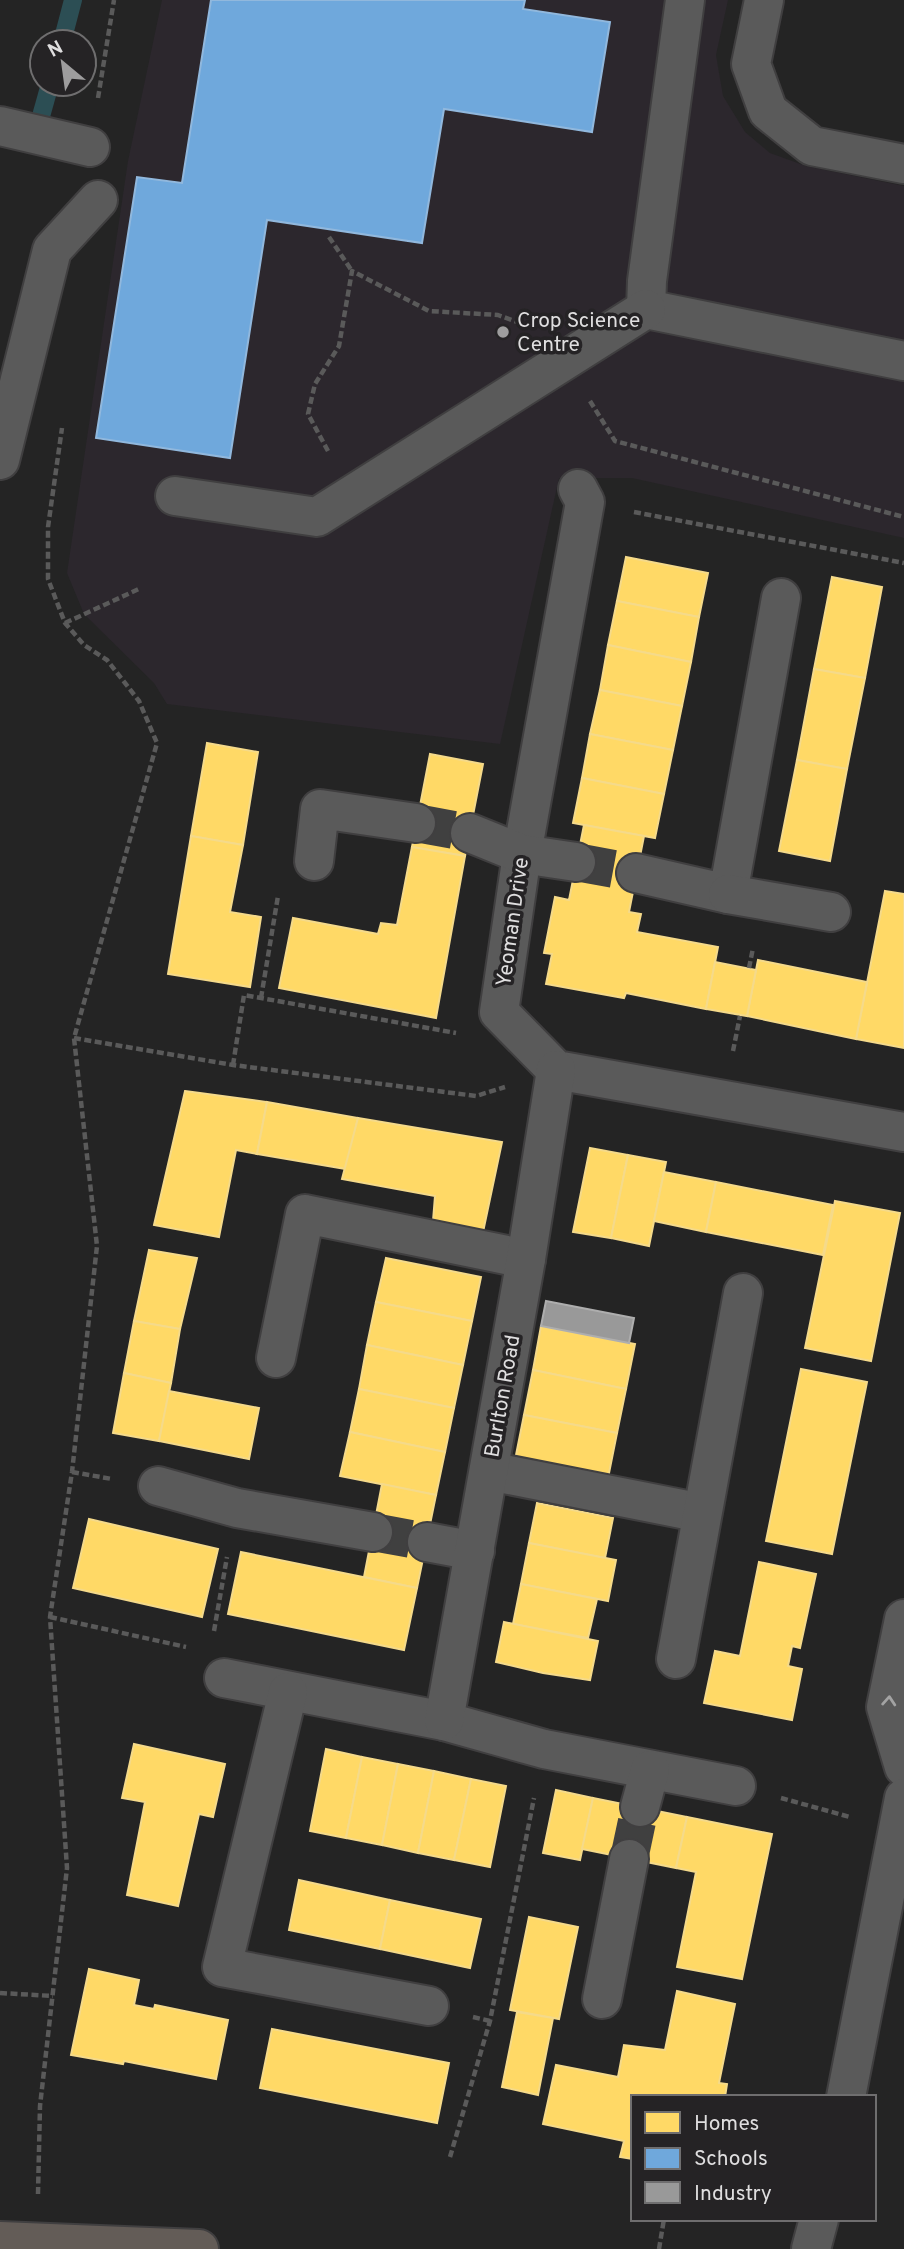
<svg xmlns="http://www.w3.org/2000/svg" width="904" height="2249" font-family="Overpass,sans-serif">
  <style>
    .built { fill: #2c272d }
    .homes { fill: #ffd966; stroke: #f5da8a; stroke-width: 2 }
    .schools { fill: #6fa8dc; stroke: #91b8dd; stroke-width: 2 }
    .industry { fill: #999; stroke: #aeaeae; stroke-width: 2 }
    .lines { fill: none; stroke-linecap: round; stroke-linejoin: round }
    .stream { stroke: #2c4e54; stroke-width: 18 }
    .minor-tunnel { stroke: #404040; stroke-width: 38; stroke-dasharray: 38 19; stroke-linecap: butt }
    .minor-casing { stroke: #403f40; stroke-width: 42 }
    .major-casing { stroke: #403f40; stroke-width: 42 }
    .path { stroke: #5a5a5a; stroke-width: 4.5; stroke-dasharray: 7 3.5; stroke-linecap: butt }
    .minor { stroke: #5a5a5a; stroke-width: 38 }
    .major { stroke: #635c57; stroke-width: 38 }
    .oneway { stroke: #a3a3a3 }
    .poi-dot { fill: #9e9d9e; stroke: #252325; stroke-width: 2.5 }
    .labels { text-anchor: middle; stroke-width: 7; stroke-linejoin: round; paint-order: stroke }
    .poi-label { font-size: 21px; fill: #dfdedf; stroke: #252325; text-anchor: start }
    .street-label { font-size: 21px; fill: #dfdedf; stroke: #252325 }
  </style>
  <rect width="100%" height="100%" fill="#242424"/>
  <!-- built -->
  <path class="built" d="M162 0H728L716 55 723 96 745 132 770 153 806 166 904 186V538L632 478H559L500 744 167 704 154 683 84 614 67 573 128 161Z"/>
  <!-- homes -->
  <g class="homes">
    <path d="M626 557 708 573 699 617 617 601Z"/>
    <path d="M832 577 882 587 865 678 814 669Z"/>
    <path d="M617 601 699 617 691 662 608 645Z"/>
    <path d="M608 645 691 662 682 706 600 690Z"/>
    <path d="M814 669 865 678 847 769 797 760Z"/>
    <path d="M600 690 682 706 673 750 590 734Z"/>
    <path d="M590 734 673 750 664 794 582 778Z"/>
    <path d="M207 743 258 752 243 845 191 836Z"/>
    <path d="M430 754 483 764 465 856 412 847Z"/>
    <path d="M797 760 847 769 830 861 779 851Z"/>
    <path d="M582 778 664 794 655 838 573 823Z"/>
    <path d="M584 825 644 836 629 912 641 914 637 932 718 947 706 1009 626 993 624 998 546 984 552 954 544 953 555 897 569 900Z"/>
    <path d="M191 836 243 845 230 912 261 917 250 987 168 974Z"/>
    <path d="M412 847 465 856 436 1018 279 988 293 918 378 934 381 923 397 925Z"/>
    <path d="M885 891 904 894V1048L856 1039Z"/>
    <path d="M758 960 867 982 856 1039 747 1016Z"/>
    <path d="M715 962 756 970 747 1016 706 1009Z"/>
    <path d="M185 1091 267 1102 257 1154 236 1150 219 1237 154 1225Z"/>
    <path d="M267 1102 358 1118 346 1169 257 1154Z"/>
    <path d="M358 1118 502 1142 483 1232 433 1221 435 1196 342 1179Z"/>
    <path d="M590 1148 628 1155 611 1238 573 1232Z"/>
    <path d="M628 1155 666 1162 649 1246 611 1238Z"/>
    <path d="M664 1172 716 1182 706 1232 654 1221Z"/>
    <path d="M716 1182 833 1205 823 1255 706 1232Z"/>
    <path d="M835 1201 900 1213 871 1361 805 1348Z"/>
    <path d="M149 1250 197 1258 180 1329 134 1321Z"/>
    <path d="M386 1258 481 1277 472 1321 376 1302Z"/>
    <path d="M376 1302 472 1321 463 1365 367 1345Z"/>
    <path d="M134 1321 180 1329 171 1383 124 1373Z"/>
    <path d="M541 1326 635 1344 626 1389 533 1370Z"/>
    <path d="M367 1345 463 1365 454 1408 359 1389Z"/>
    <path d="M801 1369 867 1382 832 1554 766 1541Z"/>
    <path d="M533 1370 626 1389 617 1433 524 1415Z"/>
    <path d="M124 1373 171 1383 159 1441 113 1433Z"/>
    <path d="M359 1389 454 1408 445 1452 350 1432Z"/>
    <path d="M169 1391 259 1408 249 1459 159 1441Z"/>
    <path d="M524 1415 617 1433 608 1478 515 1460Z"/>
    <path d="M350 1432 445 1452 436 1495 340 1476Z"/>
    <path d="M382 1484 436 1495 417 1588 364 1577Z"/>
    <path d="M537 1503 613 1518 605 1558 529 1543Z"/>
    <path d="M89 1519 218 1549 202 1617 73 1588Z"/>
    <path d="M529 1543 616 1560 608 1601 521 1584Z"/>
    <path d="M241 1552 417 1588 404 1650 228 1614Z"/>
    <path d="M759 1562 816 1574 800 1648 792 1646 788 1666 802 1669 792 1720 704 1703 715 1651 740 1656Z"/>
    <path d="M521 1584 597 1599 588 1638 513 1624Z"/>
    <path d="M504 1622 598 1641 590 1680 543 1673 496 1662Z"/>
    <path d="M134 1744 225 1764 213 1817 199 1814 178 1906 127 1895 145 1802 122 1798Z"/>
    <path d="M326 1749 362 1757 346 1838 310 1831Z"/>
    <path d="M362 1757 398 1764 382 1845 346 1838Z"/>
    <path d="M398 1764 434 1771 418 1853 382 1845Z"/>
    <path d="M434 1771 471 1779 454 1860 418 1853Z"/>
    <path d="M471 1779 506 1786 490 1867 454 1860Z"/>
    <path d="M556 1790 593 1798 580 1860 543 1853Z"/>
    <path d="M593 1798 687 1817 676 1868 582 1849Z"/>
    <path d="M687 1817 772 1834 742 1979 677 1967 696 1872 676 1868Z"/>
    <path d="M299 1880 390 1900 380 1949 289 1930Z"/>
    <path d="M390 1900 481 1919 470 1968 380 1949Z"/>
    <path d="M529 1917 578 1927 559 2019 510 2010Z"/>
    <path d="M89 1969 139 1980 134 2005 154 2009 155 2005 228 2020 216 2079 124 2061 123 2064 71 2055Z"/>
    <path d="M677 1991 735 2004 719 2083 727 2084 725 2097H633V2159L620 2157 624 2141 543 2124 556 2065 618 2077 624 2045 665 2050Z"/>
    <path d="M517 2012 553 2018 538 2095 502 2087Z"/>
    <path d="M272 2029 449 2063 437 2123 260 2088Z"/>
  </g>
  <!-- schools -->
  <path class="schools" d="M211 0H525L523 9 610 22 592 132 444 109 422 243 267 220 230 458 96 438 137 177 182 183Z"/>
  <!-- industry -->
  <path class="industry" d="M546 1301 634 1318 629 1343 541 1326Z"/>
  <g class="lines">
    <!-- stream -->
    <g class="stream">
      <path d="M62 42 73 0"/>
      <path d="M38 127 50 84"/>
    </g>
    <!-- minor-tunnel -->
    <g class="minor-tunnel">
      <path d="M416 823 470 833"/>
      <path d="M576 862 636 873"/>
      <path d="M373 1532 427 1542"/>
      <path d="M629 1859 640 1807"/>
    </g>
    <!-- minor casing -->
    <g class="minor-casing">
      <g id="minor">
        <path d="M685 0 647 281 646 309 904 361"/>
        <path d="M764 0 751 64 768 111 812 146 904 164"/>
        <path d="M0 126 90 147"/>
        <path d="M0 460 52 250 98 200"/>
        <path d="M578 489 585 502 522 854 499 1012 556 1070 904 1132"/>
        <path d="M175 496 317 517 646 309"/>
        <path d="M470 833 522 854 576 862"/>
        <path d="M314 861 320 809 416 823"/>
        <path d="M636 873 728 894 781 598"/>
        <path d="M728 894 831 912"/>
        <path d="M276 1358 305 1214 526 1259"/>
        <path d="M489 1471 702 1513"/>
        <path d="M158 1486 237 1508 373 1532"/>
        <path d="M427 1542 475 1551"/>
        <path d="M904 1619 886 1707 904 1767"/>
        <path d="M676 1659 743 1293"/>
        <path d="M224 1678 444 1721 544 1749 736 1786"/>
        <path d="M288 1692 222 1967 429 2006"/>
        <path d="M444 1721 526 1259 556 1070"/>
        <path d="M640 1807 650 1770"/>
        <path d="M602 1999 629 1859"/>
        <path d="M846 2097 904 1798"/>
        <path d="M811 2249 819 2219"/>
      </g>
    </g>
    <!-- major casing -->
    <g class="major-casing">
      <path id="major" d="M0 2241 199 2249"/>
    </g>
    <!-- path -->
    <g class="path">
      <path d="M98 98 114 0"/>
      <path d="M329 237 352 271"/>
      <path d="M590 401 615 441 904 517"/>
      <path d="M328 451 308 414 315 384 339 346 352 271 429 311 498 315 528 326"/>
      <path d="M634 512 904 563"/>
      <path d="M65 623 141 588"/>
      <path d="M749 968 753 948"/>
      <path d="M261 998 278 896"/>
      <path d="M74 1038 233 1065 476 1096 505 1087"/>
      <path d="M733 1051 740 1016"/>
      <path d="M233 1065 244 995 456 1033"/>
      <path d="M72 1472 112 1479"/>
      <path d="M50 1617 186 1647"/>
      <path d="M214 1631 227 1557"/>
      <path d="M781 1798 850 1817"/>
      <path d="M0 1993 53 1996"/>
      <path d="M473 2017 490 2021"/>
      <path d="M450 2157 490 2021 534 1798"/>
      <path d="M38 2194 40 2106 67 1868 50 1617 72 1472 97 1246 74 1038 157 743 139 701 107 660 84 645 65 623 48 579V527L62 428"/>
      <path d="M659 2249 664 2219"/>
    </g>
    <!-- minor -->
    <use href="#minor" class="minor"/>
    <!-- major -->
    <use href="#major" class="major"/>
  </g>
  <!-- one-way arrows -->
  <defs><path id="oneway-chevron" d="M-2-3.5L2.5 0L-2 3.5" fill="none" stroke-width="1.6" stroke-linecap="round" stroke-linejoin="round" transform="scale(1.75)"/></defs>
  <use class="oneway" href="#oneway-chevron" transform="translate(889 1701) rotate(-86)"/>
  <!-- markers -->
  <circle class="poi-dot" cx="503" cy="332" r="7"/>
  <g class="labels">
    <!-- poi labels -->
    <g class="poi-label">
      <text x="517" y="327">Crop Science<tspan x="517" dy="24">Centre</tspan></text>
    </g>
    <!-- street labels -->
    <g class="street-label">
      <text transform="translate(512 922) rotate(-82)" y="7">Yeoman Drive</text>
      <text transform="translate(502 1396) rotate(-80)" y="7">Burlton Road</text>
    </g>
  </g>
  <!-- legend -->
  <rect x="631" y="2095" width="245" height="126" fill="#252325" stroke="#6f6e6f" stroke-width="2"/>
  <rect x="645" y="2112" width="35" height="21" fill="#ffd966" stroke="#6f6e6f" stroke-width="2"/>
  <text x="694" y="2130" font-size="21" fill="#dfdedf">Homes</text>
  <rect x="645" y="2148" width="35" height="21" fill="#6fa8dc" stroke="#6f6e6f" stroke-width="2"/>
  <text x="694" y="2165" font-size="21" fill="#dfdedf">Schools</text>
  <rect x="645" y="2182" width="35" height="21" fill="#999999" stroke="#6f6e6f" stroke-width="2"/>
  <text x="694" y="2200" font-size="21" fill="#dfdedf">Industry</text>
  <!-- north arrow -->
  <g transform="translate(63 63) rotate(331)"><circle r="33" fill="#252325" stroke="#6f6e6f" stroke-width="2"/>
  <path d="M0-5L12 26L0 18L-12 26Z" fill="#9e9d9e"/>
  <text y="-10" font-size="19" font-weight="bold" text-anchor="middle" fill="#dfdedf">N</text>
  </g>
</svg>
